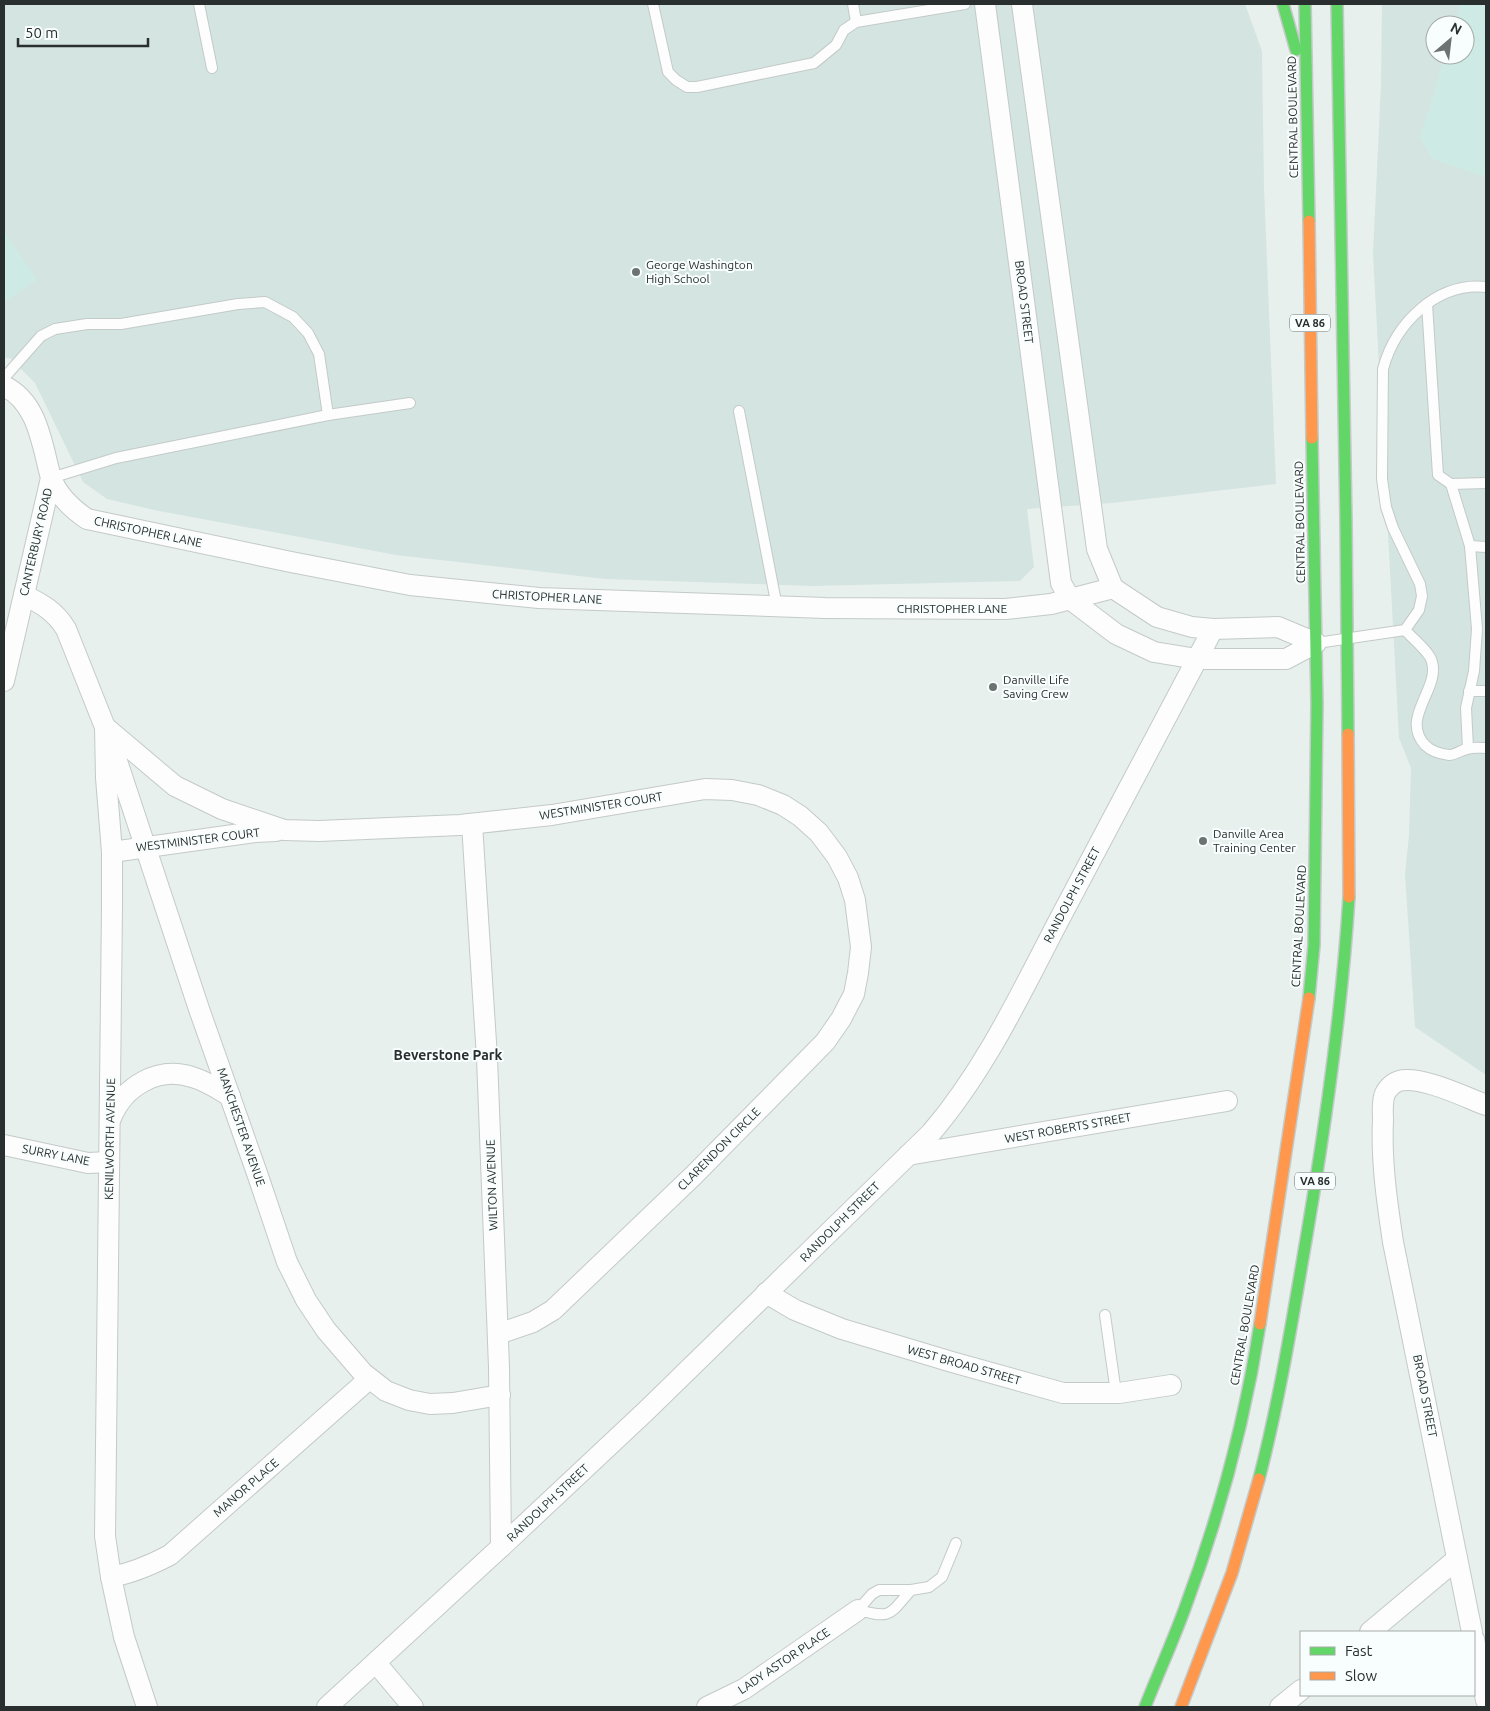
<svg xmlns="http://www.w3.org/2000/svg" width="1490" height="1711" font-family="Ubuntu,sans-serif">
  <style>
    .built { fill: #d4e4e1; fill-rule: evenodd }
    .green { fill: #ceeae4 }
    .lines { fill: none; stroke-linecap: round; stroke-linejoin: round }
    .lane-casing { stroke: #c3cac8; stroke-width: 12 }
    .street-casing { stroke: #c3cac8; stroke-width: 22 }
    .fast-casing { stroke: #c3cac8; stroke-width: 14 }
    .slow-casing { stroke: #c3cac8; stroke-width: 14 }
    .lane { stroke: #fcfdfc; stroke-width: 10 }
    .street { stroke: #fcfdfc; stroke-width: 20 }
    .fast { stroke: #63d668; stroke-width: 11 }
    .slow { stroke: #ff974d; stroke-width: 11 }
    .poi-dot { fill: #6c7371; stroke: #f8fefd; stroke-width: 2 }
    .labels { text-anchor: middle; stroke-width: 4; stroke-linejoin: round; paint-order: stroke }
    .shield { fill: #f8fefd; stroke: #676d6c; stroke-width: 1 }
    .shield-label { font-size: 11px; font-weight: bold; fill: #292f2e }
    .street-label { font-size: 12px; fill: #292f2e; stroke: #f8fefd }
    .poi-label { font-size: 12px; fill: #292f2e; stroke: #f8fefd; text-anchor: start }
    .neighbourhood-label { font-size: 14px; font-weight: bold; fill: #292f2e; stroke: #f8fefd }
  </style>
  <rect width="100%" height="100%" fill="#e8f0ee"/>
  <!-- built -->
  <g class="built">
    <path d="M4 4H1245L1262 51 1264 187 1276 484 1112 503 1027 509 1034 567 1020 581 813 586 605 579 396 555 154 510 107 499 83 482 35 383 10 358H4Z"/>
    <path d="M1382 4H1486V1075L1415 1027 1405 874 1409 835 1411 768 1399 738 1373 254 1381 84ZM1435 25H1465V55H1435Z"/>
  </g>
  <!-- green -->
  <g class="green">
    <path d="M1460 4H1486V177L1432 159 1420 138 1445 55H1465V25H1454Z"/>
    <path d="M4 230 37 280 4 302Z"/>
  </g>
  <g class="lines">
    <!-- lane casing -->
    <g class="lane-casing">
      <g id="lane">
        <path d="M199 4 212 68"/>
        <path d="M653 4 668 72 676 80 687 87H697L814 63 836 45 844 30 856 22 965 4"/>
        <path d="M853 4 856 22"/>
        <path d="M1427 304 1438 475 1451 484 1470 546 1486 547"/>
        <path d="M4 378 41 336 55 329 87 324H121L238 304 265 302 293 317 308 333 319 354 328 415"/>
        <path d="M739 411 777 607"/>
        <path d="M51 478 116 458 328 415 410 403"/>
        <path d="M1451 484 1486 483"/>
        <path d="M1405 630C1412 638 1430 652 1432 662 1440 689 1400 718 1425 745 1431 751 1440 754 1449 755 1455 755 1461 750 1467 749 1473 747 1480 748 1486 748"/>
        <path d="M1317 643 1405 630 1419 610 1422 596 1420 584 1393 528 1386 507 1382 479 1383 369C1395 324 1436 282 1486 287"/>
        <path d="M1469 691H1486"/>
        <path d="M1468 748 1466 708 1474 671 1477 629 1470 546"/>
        <path d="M1105 1315 1116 1393"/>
        <path d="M911 1590C889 1615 892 1619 858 1610L872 1594 879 1590H911L929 1587 942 1577 956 1543"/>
      </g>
    </g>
    <!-- street casing -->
    <g class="street-casing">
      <g id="street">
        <path d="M985 4 1061 583 1070 599 1116 634 1154 652 1197 659H1286L1316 643 1278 627 1213 629 1192 627 1157 617 1113 588"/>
        <path d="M1022 4 1097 549 1113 588"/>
        <path d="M4 386C38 402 42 445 51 478L4 681"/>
        <path d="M51 478C58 496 71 508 87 519L291 562 410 585 539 598 825 608 1006 609 1051 604 1113 588"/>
        <path d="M24 595C42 604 55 611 66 629L105 727 106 778 112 852V906L105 1536 111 1577 124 1637 147 1707"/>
        <path d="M105 727 175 786 222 809 284 830 319 831 460 825 552 815 705 789 732 790 758 795 783 805 800 816 819 833 837 857 848 878 855 900 861 947 858 973 854 994 841 1019 825 1042 694 1175 553 1310 533 1322 498 1334"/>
        <path d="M111 743 199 1009 258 1176 287 1262 306 1300 326 1330 363 1373 386 1391 409 1400 430 1404 453 1403 500 1395"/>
        <path d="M472 824 487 1058 499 1367 501 1547"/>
        <path d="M112 852 255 832 276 831"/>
        <path d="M111 1118C124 1086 158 1066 192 1077 206 1081 218 1089 230 1096"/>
        <path d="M4 1145 88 1163 109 1162"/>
        <path d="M908 1155 1227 1101"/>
        <path d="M766 1293 795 1310 842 1329 952 1362 1063 1393H1119L1171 1385"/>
        <path d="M111 1577C133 1573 151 1565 170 1555L369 1379"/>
        <path d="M1370 1632 1457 1559"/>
        <path d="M1472 1632 1393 1242C1387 1202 1381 1161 1383 1120 1383 1113 1382 1105 1384 1097 1385 1091 1392 1083 1399 1081 1420 1075 1465 1097 1486 1105"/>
        <path d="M1474 1639 1486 1700"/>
        <path d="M376 1663 413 1707"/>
        <path d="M327 1707 501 1547 646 1411 931 1133C985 1070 1021 993 1059 920 1110 823 1162 726 1213 629"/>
        <path d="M707 1707 744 1689 858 1610"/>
        <path d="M1280 1707 1301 1690"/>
      </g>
    </g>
    <!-- fast casing -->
    <g class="fast-casing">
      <g id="fast">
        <path d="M1283 4 1296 50"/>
        <path d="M1305 4 1309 221"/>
        <path d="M1337 4 1346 522 1348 734"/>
        <path d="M1309 998 1314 945 1317 704 1312 438"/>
        <path d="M1259 1479C1280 1398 1293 1316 1307 1234 1326 1122 1342 1010 1349 897"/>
        <path d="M1145 1707C1158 1674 1173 1641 1185 1608 1219 1517 1245 1420 1260 1324"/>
      </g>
    </g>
    <!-- slow casing -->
    <g class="slow-casing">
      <g id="slow">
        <path d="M1309 221 1312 438"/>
        <path d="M1348 734 1349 897"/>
        <path d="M1260 1324 1309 998"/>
        <path d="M1181 1707 1232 1573 1259 1479"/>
      </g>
    </g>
    <!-- lane -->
    <use href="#lane" class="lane"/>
    <!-- street -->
    <use href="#street" class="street"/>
    <!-- fast -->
    <use href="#fast" class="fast"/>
    <!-- slow -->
    <use href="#slow" class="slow"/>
  </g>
  <!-- markers -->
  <g class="poi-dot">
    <circle cx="636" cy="272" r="5"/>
    <circle cx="993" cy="687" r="5"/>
    <circle cx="1203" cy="841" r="5"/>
  </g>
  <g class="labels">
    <!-- shield labels -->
    <g class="shield">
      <rect x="1290" y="314.5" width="40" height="17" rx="4"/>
      <rect x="1295" y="1172.5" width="40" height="17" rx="4"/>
    </g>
    <g class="shield-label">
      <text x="1310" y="327">VA 86</text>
      <text x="1315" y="1185">VA 86</text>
    </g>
    <!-- street labels -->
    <g class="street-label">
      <text transform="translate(1293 117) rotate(-91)" y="4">CENTRAL BOULEVARD</text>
      <text transform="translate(1024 302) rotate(83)" y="4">BROAD STREET</text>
      <text transform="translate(1300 522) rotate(-91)" y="4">CENTRAL BOULEVARD</text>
      <text transform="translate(148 532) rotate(12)" y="4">CHRISTOPHER LANE</text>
      <text transform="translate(36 542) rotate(-77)" y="4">CANTERBURY ROAD</text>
      <text transform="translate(547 597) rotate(3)" y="4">CHRISTOPHER LANE</text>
      <text x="952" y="613">CHRISTOPHER LANE</text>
      <text transform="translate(601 806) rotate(-9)" y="4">WESTMINISTER COURT</text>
      <text transform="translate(198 840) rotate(-7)" y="4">WESTMINISTER COURT</text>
      <text transform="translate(1072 895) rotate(-62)" y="4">RANDOLPH STREET</text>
      <text transform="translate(1299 926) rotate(-87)" y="4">CENTRAL BOULEVARD</text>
      <text transform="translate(241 1127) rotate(71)" y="4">MANCHESTER AVENUE</text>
      <text transform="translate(1068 1128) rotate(-10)" y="4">WEST ROBERTS STREET</text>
      <text transform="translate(110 1139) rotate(-89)" y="4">KENILWORTH AVENUE</text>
      <text transform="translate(719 1149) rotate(-45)" y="4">CLARENDON CIRCLE</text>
      <text transform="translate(56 1155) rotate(11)" y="4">SURRY LANE</text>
      <text transform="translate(492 1185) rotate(-92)" y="4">WILTON AVENUE</text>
      <text transform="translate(840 1222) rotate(-45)" y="4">RANDOLPH STREET</text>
      <text transform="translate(1245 1325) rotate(-80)" y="4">CENTRAL BOULEVARD</text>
      <text transform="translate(964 1365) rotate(16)" y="4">WEST BROAD STREET</text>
      <text transform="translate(1425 1396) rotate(79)" y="4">BROAD STREET</text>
      <text transform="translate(246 1488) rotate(-41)" y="4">MANOR PLACE</text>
      <text transform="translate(548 1503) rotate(-43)" y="4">RANDOLPH STREET</text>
      <text transform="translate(784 1661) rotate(-34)" y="4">LADY ASTOR PLACE</text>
    </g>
    <!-- poi labels -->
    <g class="poi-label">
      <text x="646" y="269">George Washington<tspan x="646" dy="14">High School</tspan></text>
      <text x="1003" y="684">Danville Life<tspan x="1003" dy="14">Saving Crew</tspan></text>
      <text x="1213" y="838">Danville Area<tspan x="1213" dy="14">Training Center</tspan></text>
    </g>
    <!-- neighbourhood labels -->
    <g class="neighbourhood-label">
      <text x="448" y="1060">Beverstone Park</text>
    </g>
  </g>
  <!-- border -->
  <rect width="1490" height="1711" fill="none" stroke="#292f2e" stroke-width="10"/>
  <!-- legend -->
  <rect x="1300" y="1631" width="175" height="65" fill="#f8fefd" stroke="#a5abaa"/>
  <rect x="1310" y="1647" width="25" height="8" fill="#63d668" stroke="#a5abaa"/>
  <text x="1345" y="1656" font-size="15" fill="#292f2e">Fast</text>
  <rect x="1310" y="1672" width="25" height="8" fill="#ff974d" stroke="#a5abaa"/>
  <text x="1345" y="1681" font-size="15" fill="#292f2e">Slow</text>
  <!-- north arrow -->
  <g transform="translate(1450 40) rotate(28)"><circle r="24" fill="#f8fefd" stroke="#a5abaa"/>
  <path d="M0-4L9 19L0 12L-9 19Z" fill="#6c7371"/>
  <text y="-8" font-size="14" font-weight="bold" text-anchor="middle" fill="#292f2e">N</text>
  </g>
  <!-- scale -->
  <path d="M18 38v8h130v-8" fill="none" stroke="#292f2e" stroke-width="2.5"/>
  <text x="25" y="38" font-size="15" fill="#292f2e" stroke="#f8fefd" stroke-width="4" paint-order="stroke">50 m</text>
</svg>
